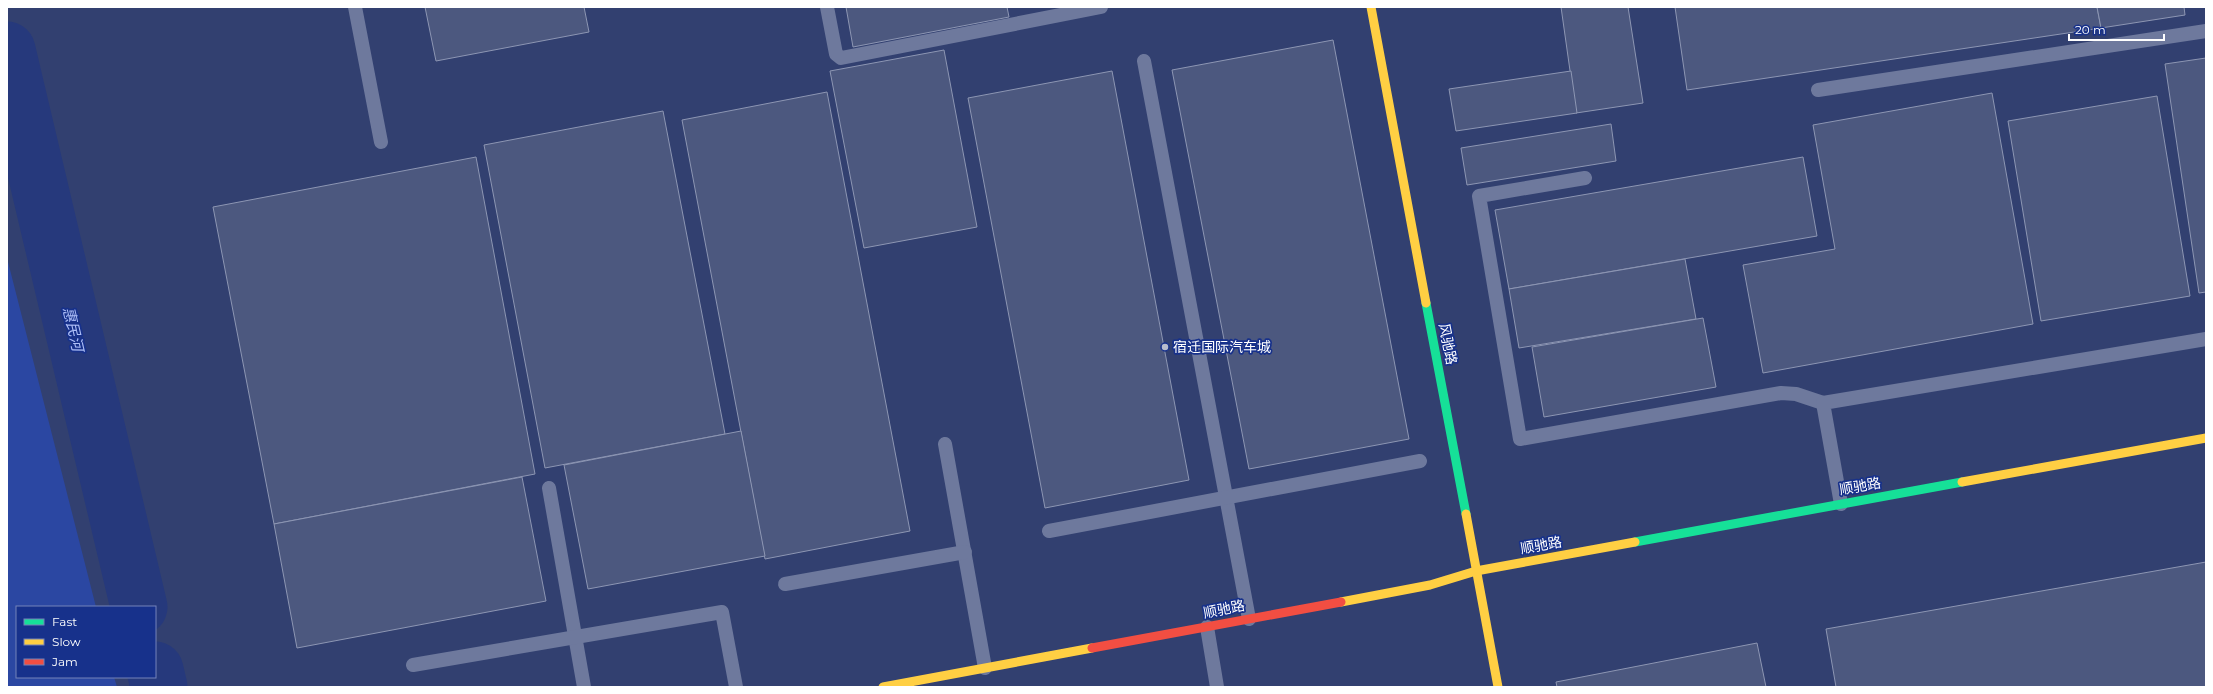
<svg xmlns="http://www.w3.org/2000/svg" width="2213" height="694" font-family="Montserrat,'Noto Sans SC',sans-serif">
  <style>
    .green { fill: #2b47a2 }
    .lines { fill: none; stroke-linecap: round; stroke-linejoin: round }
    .river { stroke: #26397c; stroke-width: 57 }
    .building { fill: #4c587f; stroke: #8d96b3 }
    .lane { stroke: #6e799d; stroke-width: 14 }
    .fast { stroke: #16e098; stroke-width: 9 }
    .slow { stroke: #ffcf43; stroke-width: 9 }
    .jam { stroke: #f24e42; stroke-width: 9 }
    .poi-dot { fill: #b7bccd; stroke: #17318b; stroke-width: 1.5 }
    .labels { text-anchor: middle; stroke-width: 3.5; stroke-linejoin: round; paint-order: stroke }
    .street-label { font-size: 14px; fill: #fff; stroke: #17318b }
    .poi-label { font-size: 14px; fill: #fff; stroke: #17318b; text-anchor: start }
    .water-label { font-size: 15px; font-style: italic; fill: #adbef6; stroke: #17318b }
  </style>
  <rect width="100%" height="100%" fill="#324070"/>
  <!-- green -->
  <path class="green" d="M7 258 96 607H17V677H114L117 687H7Z"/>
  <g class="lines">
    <!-- river -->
    <g class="river">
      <path d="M7 50 139 607"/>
      <path d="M155 670 159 687"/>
    </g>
  </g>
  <!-- building -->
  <g class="building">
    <path d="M425 7H584L589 32 436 61Z"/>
    <path d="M846 7H1007L1009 17 853 47Z"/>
    <path d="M1561 7H1628L1643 103 1576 113Z"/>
    <path d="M1675 7H2097L2101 28 1687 90Z"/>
    <path d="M2097 7H2184L2185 15 2101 28Z"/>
    <path d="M1333 40 1409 439 1249 469 1172 70Z"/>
    <path d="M944 50 977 227 864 248 830 71Z"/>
    <path d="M2206 58V292L2199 293 2165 64Z"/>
    <path d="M1112 71 1189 480 1045 508 968 98Z"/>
    <path d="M1571 71 1577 113 1456 131 1449 89Z"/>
    <path d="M827 92 910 531 765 559 682 120Z"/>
    <path d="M1992 93 2033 324 1763 373 1743 265 1835 249 1813 125Z"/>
    <path d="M2157 96 2190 296 2041 321 2008 121Z"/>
    <path d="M663 111 725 434 545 468 484 145Z"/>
    <path d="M1611 124 1616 161 1467 185 1461 148Z"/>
    <path d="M476 157 535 474 274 524 213 207Z"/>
    <path d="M1803 157 1817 236 1509 289 1495 210Z"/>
    <path d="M1685 259 1696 319 1519 348 1509 289Z"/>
    <path d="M1703 318 1716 387 1544 417 1532 347Z"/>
    <path d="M741 431 765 556 588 589 564 465Z"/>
    <path d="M522 477 546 601 297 648 274 524Z"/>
    <path d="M2206 562V687H1836L1826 629Z"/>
    <path d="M1757 643 1766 687H1557L1556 682Z"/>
  </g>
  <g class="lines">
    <!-- lane -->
    <g class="lane">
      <path d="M355 7 381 142"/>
      <path d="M827 7 836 54 841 58 1101 7"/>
      <path d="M1144 61 1249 619"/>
      <path d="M1818 90 2206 31"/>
      <path d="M1585 178 1479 196 1520 439 1781 393 1796 394 1823 403"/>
      <path d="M945 444 985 668"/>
      <path d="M549 488 584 687"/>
      <path d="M1841 504 1823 403 2206 339"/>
      <path d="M1049 531 1420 461"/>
      <path d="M785 584 965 552"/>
      <path d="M1207 627 1217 687"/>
      <path d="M413 665 722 612 736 687"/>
    </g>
    <!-- fast -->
    <g class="fast">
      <path d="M1426 303 1466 514"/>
      <path d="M1635 542 1962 482"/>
    </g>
    <!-- slow -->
    <g class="slow">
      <path d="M1371 7 1426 303"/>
      <path d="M1962 482 2206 438"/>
      <path d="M1466 514 1498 687"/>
      <path d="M1341 602 1430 585 1476 571 1635 542"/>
      <path d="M883 687 1092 648"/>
    </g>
    <!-- jam -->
    <path class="jam" d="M1092 648 1341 602"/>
  </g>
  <!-- markers -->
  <circle class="poi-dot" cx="1165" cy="347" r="4"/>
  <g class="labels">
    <!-- street labels -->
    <g class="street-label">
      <text transform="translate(1448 344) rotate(79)" y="5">风驰路</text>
      <text transform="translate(1860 486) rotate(-10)" y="5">顺驰路</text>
      <text transform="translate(1541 545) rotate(-10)" y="5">顺驰路</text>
      <text transform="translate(1224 609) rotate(-11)" y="5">顺驰路</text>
    </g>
    <!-- poi labels -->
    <g class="poi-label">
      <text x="1173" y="352">宿迁国际汽车城</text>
    </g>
    <!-- water labels -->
    <g class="water-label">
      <text transform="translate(73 329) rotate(77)" y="5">惠民河</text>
    </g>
  </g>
  <!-- border -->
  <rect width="2213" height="694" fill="none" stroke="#ffffff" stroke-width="16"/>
  <!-- legend -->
  <rect x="16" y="606" width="140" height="72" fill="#17318b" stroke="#7483b9"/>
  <rect x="24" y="619" width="20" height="6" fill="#16e098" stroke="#7483b9"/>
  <text x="52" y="626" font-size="12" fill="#ffffff">Fast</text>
  <rect x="24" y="639" width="20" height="6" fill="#ffcf43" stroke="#7483b9"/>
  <text x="52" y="646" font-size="12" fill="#ffffff">Slow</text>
  <rect x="24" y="659" width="20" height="6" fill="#f24e42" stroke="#7483b9"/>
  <text x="52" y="666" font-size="12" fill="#ffffff">Jam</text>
  <!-- scale -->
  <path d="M2069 34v6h95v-6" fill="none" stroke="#ffffff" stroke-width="2"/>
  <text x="2075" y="34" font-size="12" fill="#ffffff" stroke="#17318b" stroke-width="3" paint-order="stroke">20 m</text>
</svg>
